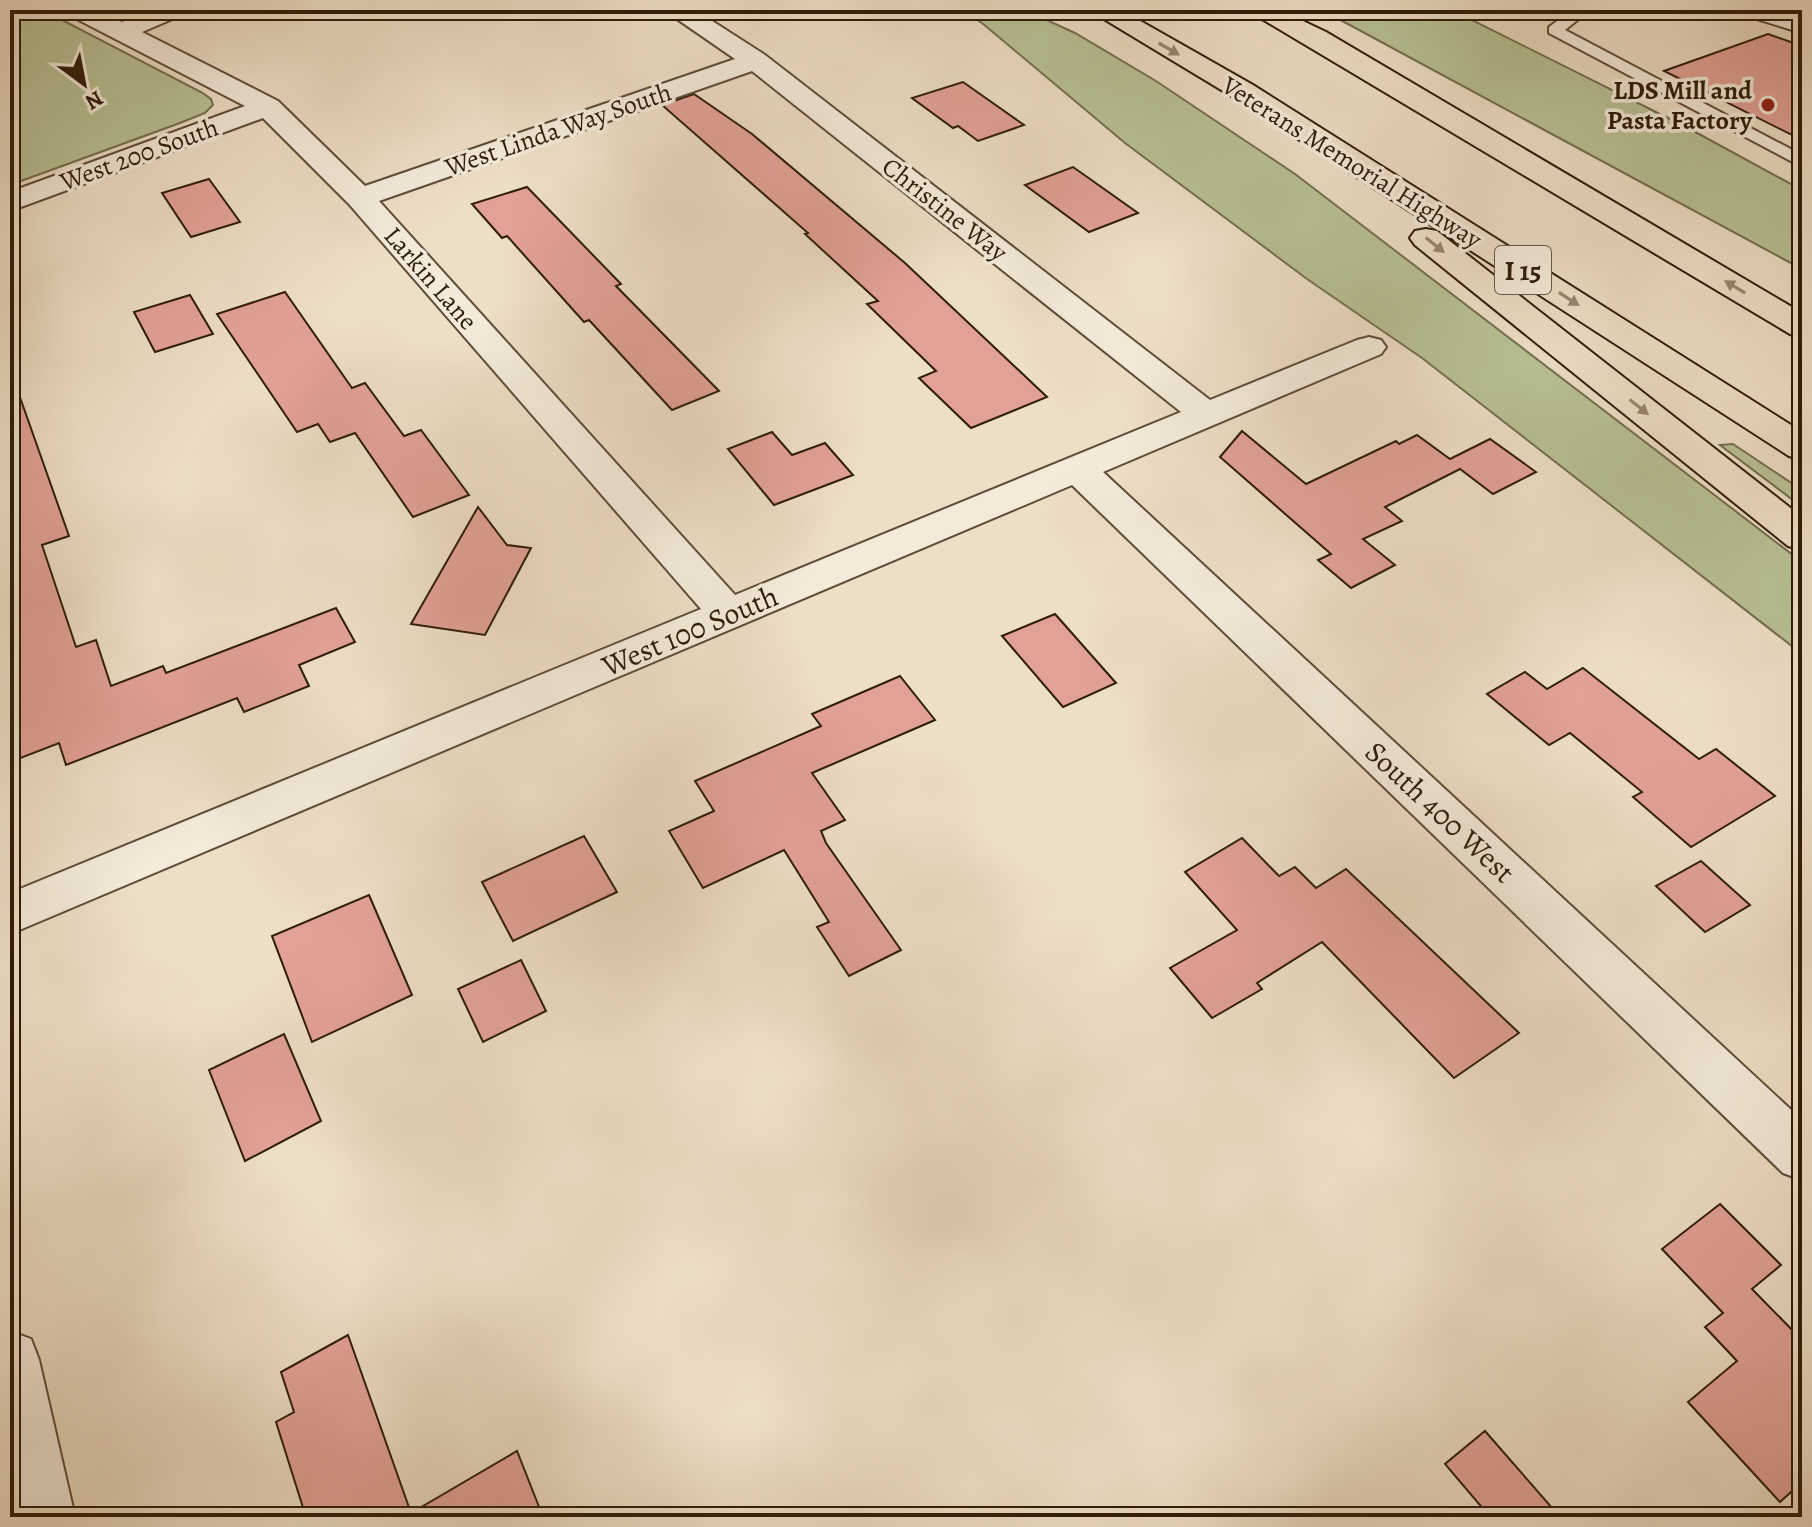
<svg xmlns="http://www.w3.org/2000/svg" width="1812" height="1527" font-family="Alegreya,serif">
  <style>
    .green { fill: #b8c195; stroke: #736e4f; stroke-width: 2 }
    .building { fill: #e2a196; stroke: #2e1c09; stroke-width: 2 }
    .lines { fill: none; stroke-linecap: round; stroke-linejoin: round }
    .service-casing { stroke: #5e4c38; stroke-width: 4 }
    .minor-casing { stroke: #5e4c38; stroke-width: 4 }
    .motorway-casing { stroke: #2e1c09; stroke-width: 4 }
    .service { fill: #f3eada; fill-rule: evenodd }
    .minor { fill: #f3eada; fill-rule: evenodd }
    .motorway { fill: #eddec6; fill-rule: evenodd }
    .oneway { fill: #978771 }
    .poi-dot { fill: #8f2418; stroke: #f3eada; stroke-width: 3 }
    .labels { text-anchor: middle; stroke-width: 7; stroke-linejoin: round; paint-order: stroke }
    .far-poi-label { font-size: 26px; font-weight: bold; fill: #2e1c09; stroke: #f3eada; text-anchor: end }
    .far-street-label { font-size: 26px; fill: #2e1c09; stroke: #f3eada }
    .shield { fill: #f3eada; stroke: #695a48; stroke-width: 2 }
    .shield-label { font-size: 28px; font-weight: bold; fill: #2e1c09 }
    .street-label { font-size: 30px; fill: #2e1c09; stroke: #f3eada }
  </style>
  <rect width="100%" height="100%" fill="#eddec6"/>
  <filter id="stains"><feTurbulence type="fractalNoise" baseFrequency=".0025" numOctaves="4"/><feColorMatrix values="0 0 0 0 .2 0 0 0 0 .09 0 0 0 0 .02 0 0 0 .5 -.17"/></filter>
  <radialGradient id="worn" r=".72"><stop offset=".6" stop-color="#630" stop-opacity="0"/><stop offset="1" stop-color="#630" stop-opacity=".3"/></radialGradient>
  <!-- green -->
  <g class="green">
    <path d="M10 10H43L201 92 211 99 213 105 205 113 180 123 10 185Z"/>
    <path d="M961 10H1025L1075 33 1156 81 1295 174 1802 562V654L1422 358 1307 279 1125 143 982 23Z"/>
    <path d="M1322 10H1452L1688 128 1802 190V269Z"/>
    <path d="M1733 444 1802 490V507L1720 445Z"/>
  </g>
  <!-- building -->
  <g class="building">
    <path d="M1768 34 1802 46V140L1664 71Z"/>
    <path d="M963 82 1024 125 978 141 958 126 953 128 912 98Z"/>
    <path d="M694 94 752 134 905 263 1047 397 971 428 919 378 936 371 867 304 878 301 805 234 808 233 662 105Z"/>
    <path d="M1073 167 1138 213 1089 232 1025 185Z"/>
    <path d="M209 179 240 222 191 237 162 193Z"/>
    <path d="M527 187 621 284 616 286 719 391 672 410 589 320 584 322 507 236 502 238 472 204Z"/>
    <path d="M285 292 352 388 365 383 404 436 421 430 469 495 413 517 355 433 330 442 318 424 297 432 217 314Z"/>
    <path d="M190 295 213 334 155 352 134 312Z"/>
    <path d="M16 386 69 536 42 545 76 647 96 640 111 686 163 666 166 673 336 608 355 642 299 665 309 686 244 712 237 698 66 765 59 743 18 759 10 732V387Z"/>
    <path d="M1242 431 1306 484 1396 441 1399 444 1417 435 1450 459 1490 439 1536 472 1493 494 1460 469 1385 507 1402 521 1363 539 1395 565 1351 588 1318 560 1331 554 1220 457Z"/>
    <path d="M772 432 792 455 825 443 853 475 774 505 728 449Z"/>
    <path d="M478 507 507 545 531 548 485 635 411 624Z"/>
    <path d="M1055 614 1116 683 1063 707 1002 636Z"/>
    <path d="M1583 668 1699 759 1716 749 1775 796 1691 847 1633 797 1642 792 1570 733 1549 745 1487 694 1525 672 1547 689Z"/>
    <path d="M900 676 935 720 812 773 845 820 821 831 826 843 901 950 849 976 817 927 829 922 784 850 703 888 669 831 714 811 695 781 821 726 812 714Z"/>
    <path d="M584 836 617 892 513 941 482 882Z"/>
    <path d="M1242 838 1279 876 1295 867 1316 888 1346 869 1519 1033 1454 1078 1322 942 1257 983 1262 989 1212 1018 1170 968 1237 930 1185 872Z"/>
    <path d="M1701 861 1750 905 1705 932 1656 886Z"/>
    <path d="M369 895 412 995 312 1042 272 936Z"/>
    <path d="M521 960 546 1011 483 1042 458 989Z"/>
    <path d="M284 1034 321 1121 245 1161 209 1070Z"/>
    <path d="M1720 1204 1781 1265 1752 1289 1802 1340V1482L1780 1502 1688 1402 1737 1361 1705 1327 1723 1313 1662 1249Z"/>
    <path d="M348 1335 411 1513 517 1451 543 1517H306L276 1422 294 1412 281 1372Z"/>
    <path d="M1485 1431 1560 1517H1490L1445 1464Z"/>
  </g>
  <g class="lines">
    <!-- service casing -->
    <g class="service-casing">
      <g id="service">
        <path d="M1572 10H1590L1565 30 1802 155V167L1549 33V27Z"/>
        <path d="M1728 10H1753L1802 23V33Z"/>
      </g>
    </g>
    <!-- minor casing -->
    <g class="minor-casing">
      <g id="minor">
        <path d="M65 10H98L122 22 151 10H186L182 15 142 32 278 101 365 186 735 59 664 10H695L765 55 1210 400 1357 340 1369 337 1381 340 1386 347 1381 354 1103 472 1802 1120V1180L1783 1173 1072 485 10 934V893L701 609 349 204 263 118 10 211V192L245 106 69 15ZM752 71 1181 412 735 595 379 201Z"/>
        <path d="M10 1331 31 1339 39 1360 75 1517H13Z"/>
      </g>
    </g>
    <!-- motorway casing -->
    <g class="motorway-casing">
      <g id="motorway">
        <path d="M1089 10H1121L1253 85 1802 432V460L1789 456 1233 97Z"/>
        <path d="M1247 10H1280L1326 32 1802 313V337L1790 334Z"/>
        <path d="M1426 229 1437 231 1802 517V550L1788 546 1415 245 1410 238 1415 231Z"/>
      </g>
    </g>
    <!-- service -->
    <use href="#service" class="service"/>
    <!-- minor -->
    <use href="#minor" class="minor"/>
    <!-- motorway -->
    <use href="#motorway" class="motorway"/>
  </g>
  <!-- one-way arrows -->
  <defs><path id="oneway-solid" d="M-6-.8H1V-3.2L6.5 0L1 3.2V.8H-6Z" transform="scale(2)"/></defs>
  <g class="oneway">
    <use href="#oneway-solid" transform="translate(1169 49) rotate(30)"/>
    <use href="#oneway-solid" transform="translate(1435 245) rotate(39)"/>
    <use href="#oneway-solid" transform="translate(1735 287) rotate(-149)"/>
    <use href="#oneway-solid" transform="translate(1569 299) rotate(33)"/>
    <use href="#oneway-solid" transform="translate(1639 407) rotate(39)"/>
  </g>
  <!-- markers -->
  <circle class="poi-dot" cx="1768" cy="105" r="8"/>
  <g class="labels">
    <!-- far-poi labels -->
    <g class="far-poi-label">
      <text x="1752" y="99">LDS Mill and<tspan x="1752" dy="30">Pasta Factory</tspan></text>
    </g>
    <!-- far-street labels -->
    <g class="far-street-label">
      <text transform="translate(558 129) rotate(-19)" y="9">West Linda Way South</text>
      <text transform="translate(139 154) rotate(-20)" y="9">West 200 South</text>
      <text transform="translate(1352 162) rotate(32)" y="9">Veterans Memorial Highway</text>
      <text transform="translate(945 209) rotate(38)" y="9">Christine Way</text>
      <text transform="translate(431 278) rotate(49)" y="9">Larkin Lane</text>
    </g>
    <!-- shield labels -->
    <rect class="shield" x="1495" y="246" width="56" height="48" rx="6"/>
    <g class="shield-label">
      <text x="1523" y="280">I 15</text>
    </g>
    <!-- street labels -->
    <g class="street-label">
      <text transform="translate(690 631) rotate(-23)" y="10">West 100 South</text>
      <text transform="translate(1440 812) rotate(43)" y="10">South 400 West</text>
    </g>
  </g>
  <!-- margin -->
  <rect width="1812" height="1527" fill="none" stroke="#eddec6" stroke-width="40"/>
  <rect x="12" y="12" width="1788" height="1503" fill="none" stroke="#2e1c09" stroke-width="4"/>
  <rect x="20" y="20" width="1772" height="1487" fill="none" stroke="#2e1c09" stroke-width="2"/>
  <!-- north arrow -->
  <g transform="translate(84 84) rotate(148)" stroke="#f3eada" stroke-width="6" paint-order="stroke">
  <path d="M0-6L14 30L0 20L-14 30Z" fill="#2e1c09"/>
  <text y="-12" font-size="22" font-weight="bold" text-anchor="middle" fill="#2e1c09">N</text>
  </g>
  <rect width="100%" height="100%" filter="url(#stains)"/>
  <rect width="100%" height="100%" fill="url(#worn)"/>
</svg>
